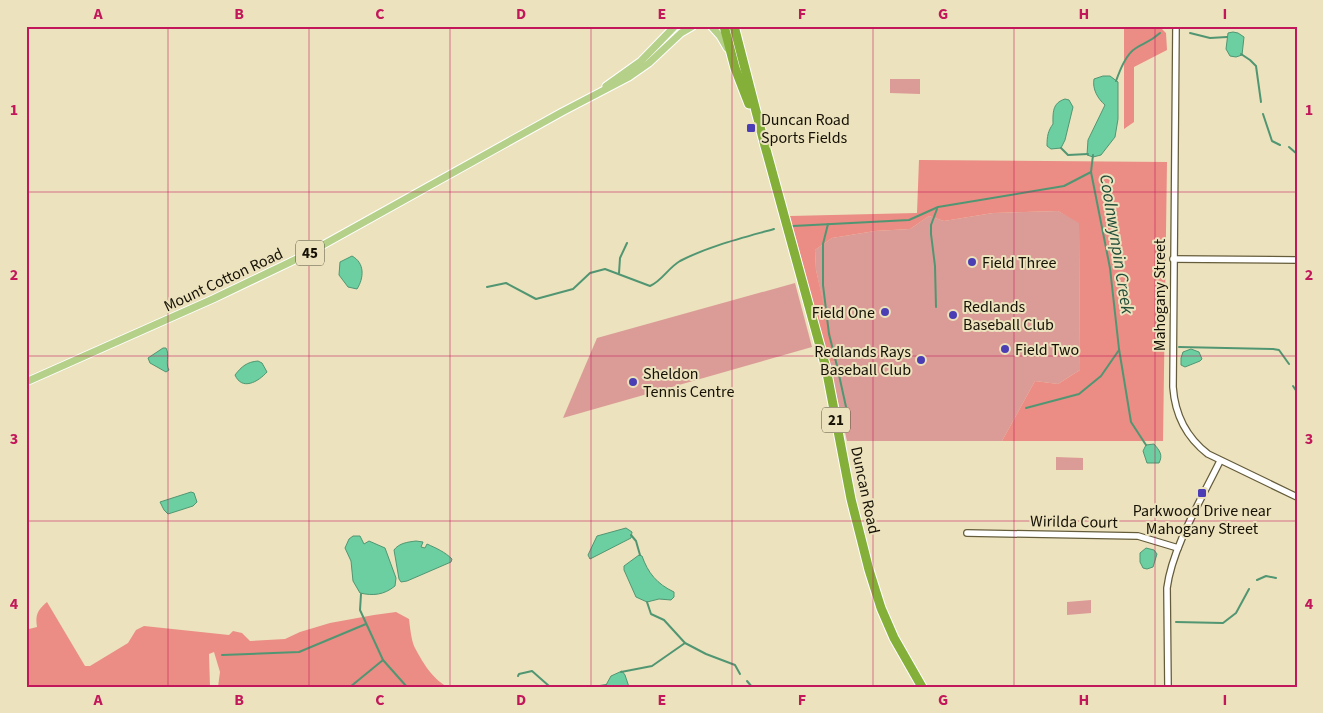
<svg xmlns="http://www.w3.org/2000/svg" width="1323" height="713" font-family="'Source Sans 3',sans-serif">
  <style>
    .green { fill: #db9c97 }
    .forest { fill: #eb8c85 }
    .water { fill: #6bcfa1; stroke: #519672 }
    .lines { fill: none; stroke-linecap: round; stroke-linejoin: round }
    .stream { stroke: #519672; stroke-width: 2 }
    .minor-casing { stroke: #655c3b; stroke-width: 8 }
    .major-casing { stroke: #fff; stroke-width: 9 }
    .highway-casing { stroke: #fff; stroke-width: 11 }
    .minor { stroke: #fff; stroke-width: 5.5 }
    .major { stroke: #b5d089; stroke-width: 7 }
    .highway { stroke: #84b03a; stroke-width: 9 }
    .grid { fill: none; stroke: #c2185b; stroke-width: 1; stroke-opacity: 0.55 }
    .poi-dot { fill: #4b3db4; stroke: #ece2bd; stroke-width: 2 }
    .labels { text-anchor: middle; stroke-width: 4; stroke-linejoin: round; paint-order: stroke }
    .shield { fill: #ece2bd; stroke: #56503c; stroke-width: 1 }
    .shield-label { font-size: 15px; font-weight: bold; fill: #151105 }
    .poi-label { font-size: 16px; fill: #151105; stroke: #ece2bd; text-anchor: start }
    .street-label { font-size: 16px; fill: #151105; stroke: #ece2bd }
    .water-label { font-size: 18px; font-style: italic; fill: #214c38; stroke: #ece2bd }
    .neatline { fill: none; stroke: #c2185b; stroke-width: 2 }
    .grid-label { font-size: 16px; text-anchor: middle; font-weight: bold; fill: #c2185b }
  </style>
  <rect width="100%" height="100%" fill="#ece2bd"/>
  <!-- green -->
  <g class="green">
    <path d="M890 79H920V94L890 93Z"/>
    <path d="M1058 211 1079 222 1080 370 1058 384 1035 381 1002 441H847L829 362 836 361 816 270 815 250 832 238 875 231 910 229 929 216 944 221 993 213Z"/>
    <path d="M795 283 812 347 563 418 597 338Z"/>
    <path d="M1056 457 1083 458V470H1056Z"/>
    <path d="M1091 600V613L1067 615V602Z"/>
  </g>
  <!-- forest -->
  <g class="forest">
    <path d="M1124 26H1159L1166 33 1167 50 1134 67V122L1124 129Z"/>
    <path d="M919 160 1167 162 1163 441H1002L1035 381 1058 384 1080 370 1079 223 1058 211 993 213 944 221 929 216 910 229 875 231 832 238 815 250 816 270 837 361 829 362 790 216 917 213Z"/>
    <path d="M47 602 85 666H90L128 643 136 630 144 626 229 635 233 631 242 633 250 641 285 639 300 632 330 623 374 615 396 612 409 619C410 627 411 638 414 646 421 660 434 682 449 687H218L220 672 214 652 209 654 210 687H26V625L29 629 37 627C35 614 38 610 47 602Z"/>
  </g>
  <!-- water -->
  <g class="water">
    <path d="M1233 32 1238 33 1244 37 1242 55 1236 57 1230 56 1226 49 1228 33Z"/>
    <path d="M1103 76H1110L1118 82V119L1115 137 1101 155 1093 157 1087 155 1088 140 1105 105C1098 99 1092 89 1094 79Z"/>
    <path d="M1065 99 1069 100 1073 107 1065 140 1061 148 1051 149 1047 146C1047 136 1048 131 1053 124 1053 113 1052 103 1065 99Z"/>
    <path d="M352 256C365 263 364 278 357 289L348 287 339 275 340 262Z"/>
    <path d="M163 348H166C170 355 165 364 169 370L166 372 150 363 148 358Z"/>
    <path d="M1191 349 1199 352 1202 359 1200 361 1185 367 1181 365V358L1183 352Z"/>
    <path d="M258 361 262 363 267 372C258 382 242 391 235 375 242 366 247 362 258 361Z"/>
    <path d="M1154 444C1160 451 1163 455 1159 463H1147L1143 451 1146 445Z"/>
    <path d="M191 492 194 493 197 502 193 506 168 514 164 510 160 502Z"/>
    <path d="M626 528 632 532 631 538 590 559 588 555 597 536Z"/>
    <path d="M353 536H360L364 544 369 541 385 548 396 578 395 586C384 595 373 596 360 593L353 581 351 561 345 548 349 539Z"/>
    <path d="M416 541 423 542 421 547 425 548 427 544C436 548 445 552 452 559L451 562 407 581 401 582 399 579 394 550C399 543 408 542 416 541Z"/>
    <path d="M1146 548 1154 550 1157 554 1153 567 1147 569 1143 568 1140 562V553Z"/>
    <path d="M639 555 642 556C648 573 657 584 674 592V597L671 600 659 599 647 602 636 597 624 570V566Z"/>
    <path d="M622 671 625 675 629 687H607L606 685 611 676Z"/>
  </g>
  <g class="lines">
    <!-- stream -->
    <g class="stream">
      <path d="M1190 33 1210 38 1227 37"/>
      <path d="M1241 54 1250 60 1256 66 1261 102"/>
      <path d="M1116 81C1120 70 1126 54 1136 48 1146 42 1150 42 1160 33"/>
      <path d="M1263 114 1272 141 1280 145"/>
      <path d="M1289 147 1297 154"/>
      <path d="M1061 148 1068 155 1088 154"/>
      <path d="M1093 155 1091 172 1110 268 1119 349 1131 422 1146 445"/>
      <path d="M828 224 823 244V285L829 334 837 366"/>
      <path d="M793 226 909 220 938 207 1064 186 1091 172"/>
      <path d="M619 273 620 258 627 243"/>
      <path d="M487 287 506 283 536 299 573 289 590 273 605 269 650 286C662 281 668 268 680 261 709 246 742 238 774 229"/>
      <path d="M936 307 935 266 931 234V225L937 209"/>
      <path d="M1179 347 1273 349 1279 350 1289 364"/>
      <path d="M839 375 848 416"/>
      <path d="M1293 386 1297 392"/>
      <path d="M1026 408 1079 394 1101 376 1119 350"/>
      <path d="M631 535 636 541 640 555"/>
      <path d="M1257 580 1266 576 1276 578"/>
      <path d="M361 594 360 610 383 660 407 687"/>
      <path d="M647 602 651 614 664 620 685 643 706 654 735 665 740 674"/>
      <path d="M1176 622 1223 623 1236 613 1249 589"/>
      <path d="M222 655 299 652 366 624"/>
      <path d="M621 672 652 666 685 643"/>
      <path d="M518 676 519 674 532 671 549 686 556 687"/>
      <path d="M747 681 752 687"/>
      <path d="M350 687 383 660"/>
      <path d="M594 687 606 685"/>
    </g>
    <!-- minor casing -->
    <g class="minor-casing">
      <g id="minor">
        <path d="M1176 26 1173 387C1175 415 1186 437 1208 454L1297 497"/>
        <path d="M1173 259 1297 260"/>
        <path d="M967 533 1138 536 1178 548"/>
        <path d="M1168 687 1167 588C1172 548 1202 498 1220 461"/>
      </g>
    </g>
    <!-- major casing -->
    <g class="major-casing">
      <g id="major">
        <path d="M711 26 720 36 727 48"/>
        <path d="M606 86 641 61 675 26"/>
        <path d="M26 382 213 299 305 255 562 112 629 77 649 63 681 33 693 26"/>
      </g>
    </g>
    <!-- highway casing -->
    <g class="highway-casing">
      <g id="highway">
        <path d="M724 26 735 68 749 104"/>
        <path d="M734 26 765 146 826 368 851 499 869 570 881 608 894 638 922 687"/>
      </g>
    </g>
    <!-- minor -->
    <use href="#minor" class="minor"/>
    <!-- major -->
    <use href="#major" class="major"/>
    <!-- highway -->
    <use href="#highway" class="highway"/>
  </g>
  <!-- grid -->
  <path class="grid" d="M168 26V687M309 26V687M450 26V687M591 26V687M732 26V687M873 26V687M1014 26V687M1155 26V687M26 192H1297M26 356H1297M26 521H1297"/>
  <!-- markers -->
  <g class="poi-dot">
    <rect x="746" y="123" width="10" height="10" rx="2.5"/>
    <circle cx="972" cy="262" r="5"/>
    <circle cx="885" cy="312" r="5"/>
    <circle cx="953" cy="315" r="5"/>
    <circle cx="1005" cy="349" r="5"/>
    <circle cx="921" cy="360" r="5"/>
    <circle cx="633" cy="382" r="5"/>
    <rect x="1197" y="488" width="10" height="10" rx="2.5"/>
  </g>
  <g class="labels">
    <!-- shield labels -->
    <g class="shield">
      <rect x="296" y="240.5" width="28" height="25" rx="4"/>
      <rect x="822" y="407.5" width="28" height="25" rx="4"/>
    </g>
    <g class="shield-label">
      <text x="310" y="258">45</text>
      <text x="836" y="425">21</text>
    </g>
    <!-- poi labels -->
    <g class="poi-label">
      <text x="761" y="125">Duncan Road<tspan x="761" dy="18">Sports Fields</tspan></text>
      <text x="982" y="268">Field Three</text>
      <text x="963" y="312">Redlands<tspan x="963" dy="18">Baseball Club</tspan></text>
      <text x="875" y="318" text-anchor="end">Field One</text>
      <text x="1015" y="355">Field Two</text>
      <text x="911" y="357" text-anchor="end">Redlands Rays<tspan x="911" dy="18">Baseball Club</tspan></text>
      <text x="643" y="379">Sheldon<tspan x="643" dy="18">Tennis Centre</tspan></text>
      <text x="1202" y="516" text-anchor="middle">Parkwood Drive near<tspan x="1202" dy="18">Mahogany Street</tspan></text>
    </g>
    <!-- street labels -->
    <g class="street-label">
      <text transform="translate(223 279) rotate(-25)" y="6">Mount Cotton Road</text>
      <text transform="translate(1159 295) rotate(-90)" y="6">Mahogany Street</text>
      <text transform="translate(866 490) rotate(78)" y="6">Duncan Road</text>
      <text transform="translate(1074 521) rotate(1)" y="6">Wirilda Court</text>
    </g>
    <!-- water labels -->
    <g class="water-label">
      <text transform="translate(1117 244) rotate(81)" y="6">Coolnwynpin Creek</text>
    </g>
  </g>
  <!-- border -->
  <rect width="1323" height="713" fill="none" stroke="#ece2bd" stroke-width="55"/>
  <rect x="28" y="28" width="1268" height="658" class="neatline"/>
  <g class="grid-label">
    <text x="98" y="19">A</text>
    <text x="239" y="19">B</text>
    <text x="380" y="19">C</text>
    <text x="521" y="19">D</text>
    <text x="662" y="19">E</text>
    <text x="802" y="19">F</text>
    <text x="943" y="19">G</text>
    <text x="1084" y="19">H</text>
    <text x="1225" y="19">I</text>
    <text x="14" y="115">1</text>
    <text x="1309" y="115">1</text>
    <text x="14" y="280">2</text>
    <text x="1309" y="280">2</text>
    <text x="14" y="444">3</text>
    <text x="1309" y="444">3</text>
    <text x="14" y="609">4</text>
    <text x="1309" y="609">4</text>
    <text x="98" y="705">A</text>
    <text x="239" y="705">B</text>
    <text x="380" y="705">C</text>
    <text x="521" y="705">D</text>
    <text x="662" y="705">E</text>
    <text x="802" y="705">F</text>
    <text x="943" y="705">G</text>
    <text x="1084" y="705">H</text>
    <text x="1225" y="705">I</text>
  </g>
</svg>
